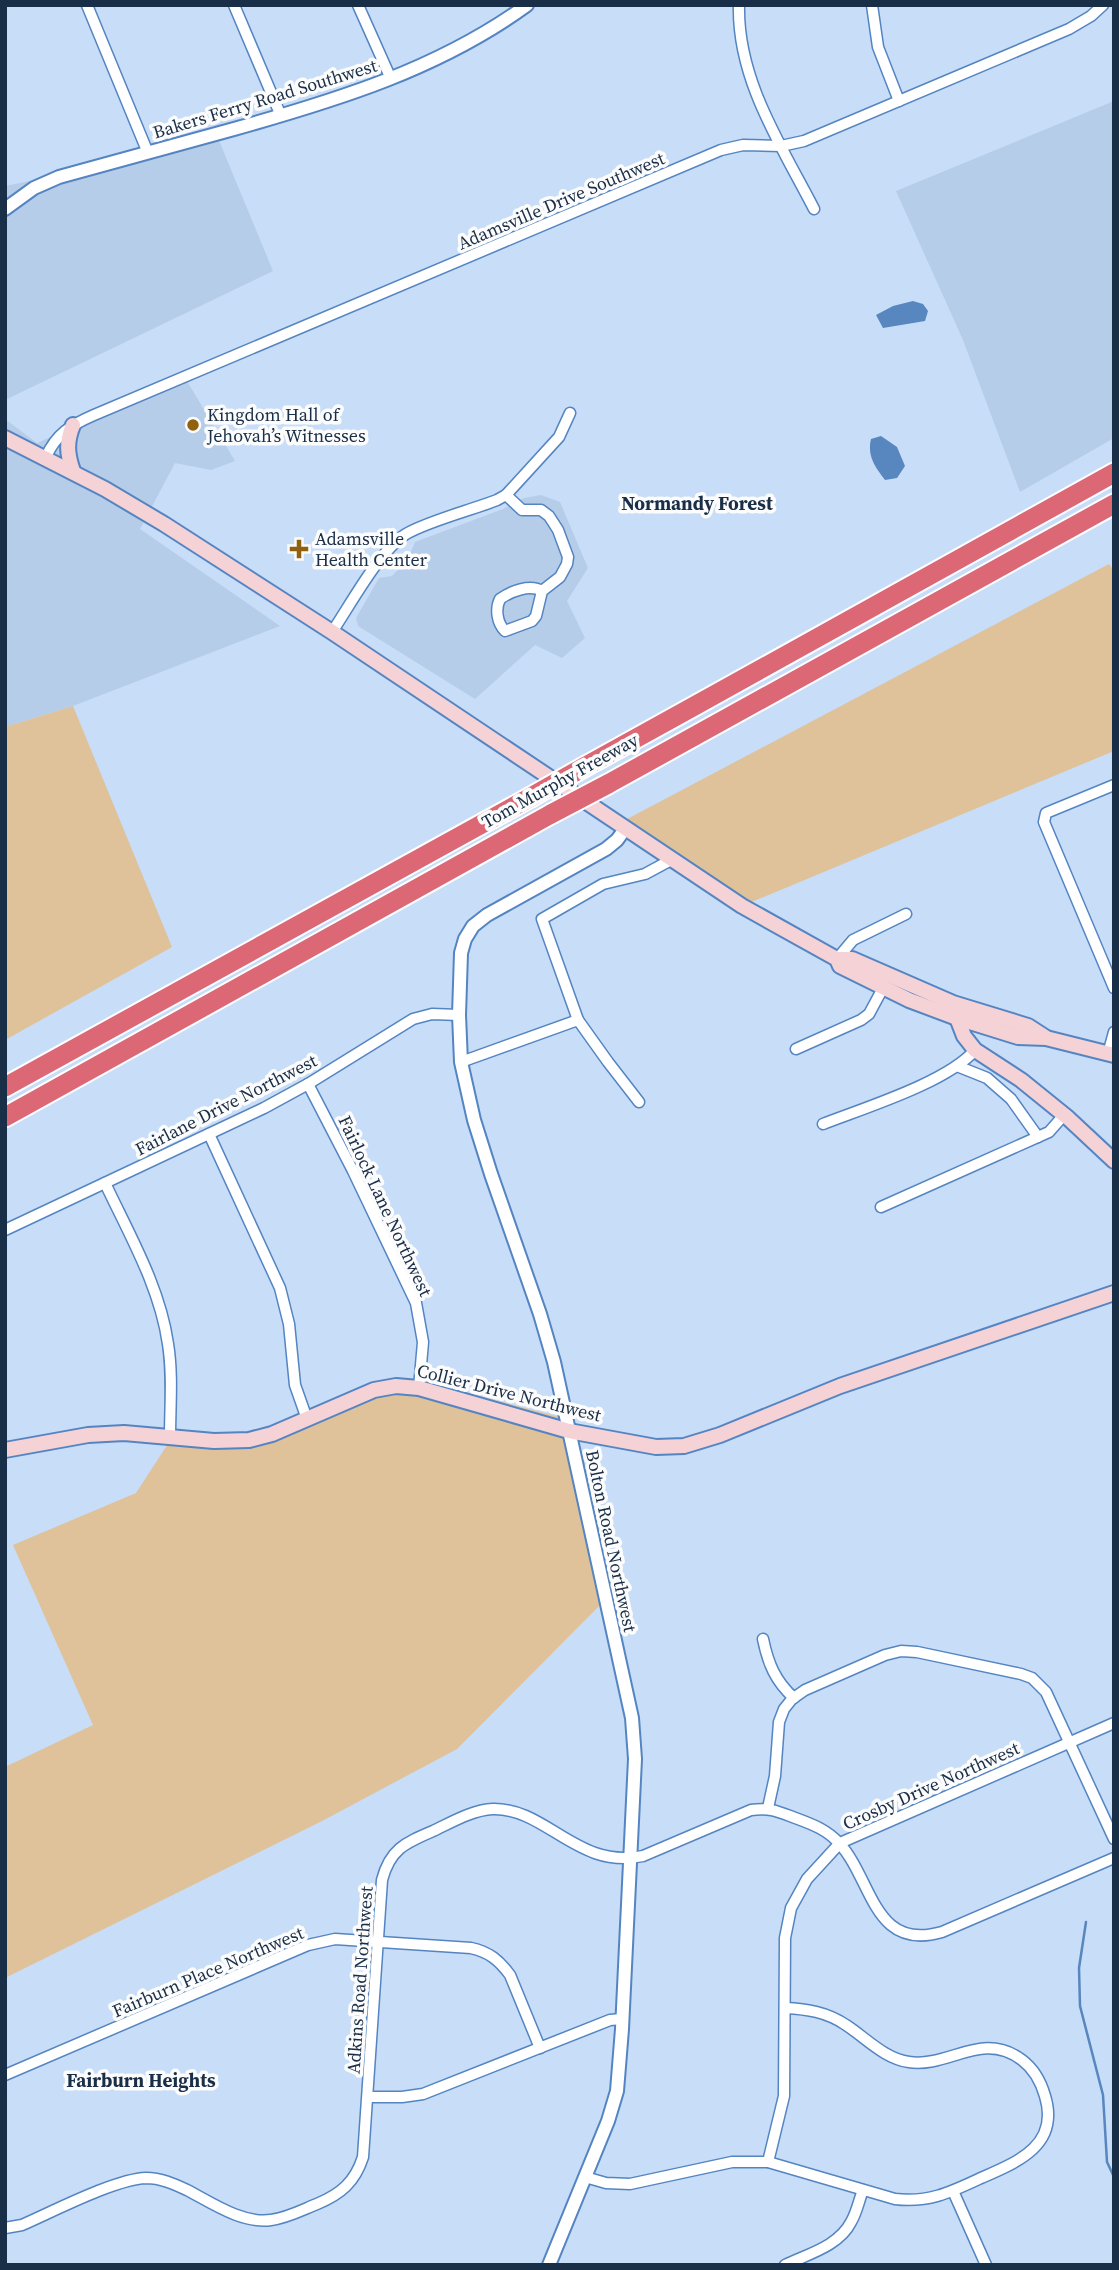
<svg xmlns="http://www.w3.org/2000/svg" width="1119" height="2270" font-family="'Source Serif 4',serif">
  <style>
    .built { fill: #b6cde9 }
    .green { fill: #dfc19a }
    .water { fill: #5886bf }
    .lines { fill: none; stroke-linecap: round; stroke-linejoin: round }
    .stream { stroke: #5886bf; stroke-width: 2.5 }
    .minor-casing { stroke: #5485c2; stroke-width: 13 }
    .tertiary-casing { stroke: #5485c2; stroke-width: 16 }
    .secondary-casing { stroke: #5485c2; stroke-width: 18 }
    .motorway-casing { stroke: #fff; stroke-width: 23 }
    .minor { stroke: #fff; stroke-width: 10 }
    .tertiary { stroke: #fff; stroke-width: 12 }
    .secondary { stroke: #f4d2d6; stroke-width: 14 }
    .motorway { stroke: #dc6876; stroke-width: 19 }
    .motorway-bridge-casing { stroke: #fff; stroke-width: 23; stroke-linecap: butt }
    .motorway-bridge { stroke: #dc6876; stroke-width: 19 }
    .poi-dot { fill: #91620e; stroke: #fcfcfc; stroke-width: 2.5 }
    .labels { text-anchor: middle; stroke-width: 7; stroke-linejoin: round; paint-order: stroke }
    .street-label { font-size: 18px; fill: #192e47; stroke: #fcfcfc }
    .poi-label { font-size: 18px; fill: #192e47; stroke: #fcfcfc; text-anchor: start }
    .neighbourhood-label { font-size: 19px; font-weight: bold; fill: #192e47; stroke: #fcfcfc }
  </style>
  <rect width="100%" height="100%" fill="#c8ddf7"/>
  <!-- built -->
  <g class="built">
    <path d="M1114 101V438L1020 492 963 340 896 191Z"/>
    <path d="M218 138 273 271 5 400V186L141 158Z"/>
    <path d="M185 378 235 461 211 470 175 463 140 529 280 626 73 706 5 727V419L37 443Z"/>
    <path d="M541 495 560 502 588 568 567 601 585 638 562 658 535 645 475 699 358 626 356 618 379 578 392 576 408 559 415 542 503 509 524 498Z"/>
  </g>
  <!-- green -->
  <g class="green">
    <path d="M1109 564 1114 571V751L742 906 614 826Z"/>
    <path d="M73 706 172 947 5 1040V727Z"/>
    <path d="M415 1379 567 1419 613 1592 457 1749 322 1821 5 1978V1767L93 1725 13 1545 136 1493 175 1433 267 1435 325 1409Z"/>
  </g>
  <!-- water -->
  <g class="water">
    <path d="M913 301 923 304 928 311 925 321 883 328 876 315 893 306Z"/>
    <path d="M881 436 897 447 905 466 897 478 885 480C875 467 867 456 871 439Z"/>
  </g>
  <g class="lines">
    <!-- stream -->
    <path class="stream" d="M1086 1922 1079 1968 1080 2006 1103 2095 1107 2162 1114 2177"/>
    <!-- minor casing -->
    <g class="minor-casing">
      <g id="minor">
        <path d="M87 5 148 153"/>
        <path d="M234 5 281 116"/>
        <path d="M358 5 391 79"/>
        <path d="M739 5C737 79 781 145 814 209"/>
        <path d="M872 5 878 47 899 101"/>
        <path d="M46 457C56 434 71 425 94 415L721 150 743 145 781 146 804 141 1069 29 1091 16 1103 5"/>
        <path d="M506 495 522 510H541L549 516 558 530 568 557 567 564 560 577 542 591 536 616 532 621 505 631C497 623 495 609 500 599 511 591 530 584 542 591"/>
        <path d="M332 632C351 604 379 551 406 534 428 521 472 510 497 500L506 495 559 437 570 413"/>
        <path d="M1114 785 1046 813 1044 822 1114 988"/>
        <path d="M837 959 853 940 906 914"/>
        <path d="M796 1049 861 1020 869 1014 883 988"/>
        <path d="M1108 1054 1114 1032"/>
        <path d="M461 1062 578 1020"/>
        <path d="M957 1066 987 1078 1011 1099 1038 1137"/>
        <path d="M308 1084 353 1171 416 1303 423 1342 419 1388"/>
        <path d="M639 1102 608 1062 578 1020 542 919 603 884 645 874 671 860"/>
        <path d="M823 1124C864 1108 948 1082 975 1050"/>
        <path d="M209 1134 280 1288 289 1324 295 1385 307 1419"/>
        <path d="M105 1183C129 1234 160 1287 168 1344 173 1375 170 1406 170 1437"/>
        <path d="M881 1207 1049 1132 1064 1115"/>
        <path d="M5 1230 264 1108 308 1084 413 1019 432 1014 459 1015"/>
        <path d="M763 1639C768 1663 775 1681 794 1698"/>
        <path d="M768 1808 775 1776 779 1722 784 1709 792 1699 805 1690 885 1655 901 1651 917 1652 1021 1674 1032 1678 1046 1692 1114 1839"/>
        <path d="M5 2075 308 1945 335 1939 471 1948C489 1952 499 1960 510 1975L540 2048"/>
        <path d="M368 2097H402L423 2094 610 2020 622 2019"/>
        <path d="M768 2162 784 2096 785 1938 791 1908 807 1879 840 1843 1114 1723"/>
        <path d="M585 2177 606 2183 630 2184 732 2162H768L895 2199C929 2203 951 2192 981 2178 1018 2162 1060 2145 1045 2096 1041 2082 1034 2069 1022 2060 982 2030 949 2068 909 2062 885 2059 866 2038 846 2025 827 2012 807 2009 785 2008"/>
        <path d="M953 2191 986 2265"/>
        <path d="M5 2228 22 2225C52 2212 115 2179 146 2178 161 2178 174 2184 187 2190 212 2203 242 2224 271 2220 287 2218 302 2210 317 2204 341 2194 355 2182 363 2157L382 1880C390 1849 405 1843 433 1831 452 1822 472 1810 493 1809 547 1808 577 1870 643 1856L751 1810C771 1807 779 1812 798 1819 814 1825 827 1830 839 1843 873 1880 873 1952 942 1932L1114 1858"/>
        <path d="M785 2265C808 2254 839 2246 851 2222 857 2212 859 2200 863 2190"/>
      </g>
    </g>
    <!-- tertiary casing -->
    <g class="tertiary-casing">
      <g id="tertiary">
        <path d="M5 209 34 188 59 177C117 161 176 145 234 129 337 100 439 69 527 5"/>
        <path d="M549 2265 608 2121 617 2091 622 2029 635 1759 632 1718 554 1362 540 1314 491 1174 474 1120 461 1062 459 1015 461 953 465 939 473 926 487 915 606 849 617 840 625 829"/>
      </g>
    </g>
    <!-- secondary casing -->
    <g class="secondary-casing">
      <g id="secondary">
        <path d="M73 425C66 442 67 454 73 471"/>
        <path d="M5 438 105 489 164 524 332 632 742 906 837 959 840 966 909 1000 957 1018 1018 1037 1046 1038 1114 1055"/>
        <path d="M837 959H852L953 1003 1028 1026 1045 1037"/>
        <path d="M957 1018 964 1036 975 1050 1021 1080 1068 1118 1114 1161"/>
        <path d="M5 1450 88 1435 124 1433 214 1441 249 1440 272 1434 374 1390 396 1386 419 1388 569 1431 656 1447 684 1446 720 1435 840 1386 1114 1293"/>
      </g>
    </g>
    <!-- motorway casing -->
    <g class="motorway-casing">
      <g id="motorway">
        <path d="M584 767C761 670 936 570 1114 473"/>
        <path d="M608 784 1114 504"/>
        <path d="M5 1087 529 798"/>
        <path d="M5 1117 551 814"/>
      </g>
    </g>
    <!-- minor -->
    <use href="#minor" class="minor"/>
    <!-- tertiary -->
    <use href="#tertiary" class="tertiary"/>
    <!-- secondary -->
    <use href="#secondary" class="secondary"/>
    <!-- motorway -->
    <use href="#motorway" class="motorway"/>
    <!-- motorway-bridge casing -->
    <g class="motorway-bridge-casing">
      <g id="motorway-bridge">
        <path d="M529 798 584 767"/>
        <path d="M551 814 608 784"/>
      </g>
    </g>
    <!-- motorway-bridge -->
    <use href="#motorway-bridge" class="motorway-bridge"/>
  </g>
  <!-- markers -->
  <g class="poi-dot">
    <circle cx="193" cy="425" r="7"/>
    <path d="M295.5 538.5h7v7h7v7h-7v7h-7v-7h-7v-7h7z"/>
  </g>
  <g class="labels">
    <!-- street labels -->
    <g class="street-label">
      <text transform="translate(265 99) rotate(-17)" y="6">Bakers Ferry Road Southwest</text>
      <text transform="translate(561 201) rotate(-23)" y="6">Adamsville Drive Southwest</text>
      <text transform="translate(560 781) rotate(-29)" y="6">Tom Murphy Freeway</text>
      <text transform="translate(226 1105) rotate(-27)" y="6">Fairlane Drive Northwest</text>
      <text transform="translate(385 1206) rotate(65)" y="6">Fairlock Lane Northwest</text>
      <text transform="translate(509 1393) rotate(14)" y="6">Collier Drive Northwest</text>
      <text transform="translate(611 1541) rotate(78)" y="6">Bolton Road Northwest</text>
      <text transform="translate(931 1786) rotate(-24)" y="6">Crosby Drive Northwest</text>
      <text transform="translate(208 1972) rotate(-23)" y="6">Fairburn Place Northwest</text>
      <text transform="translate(360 1980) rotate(-86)" y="6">Adkins Road Northwest</text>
    </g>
    <!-- poi labels -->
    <g class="poi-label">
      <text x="207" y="421">Kingdom Hall of<tspan x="207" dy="21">Jehovah’s Witnesses</tspan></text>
      <text x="315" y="545">Adamsville<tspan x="315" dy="21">Health Center</tspan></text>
    </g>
    <!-- neighbourhood labels -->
    <g class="neighbourhood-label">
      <text x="697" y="510">Normandy Forest</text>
      <text x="141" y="2087">Fairburn Heights</text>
    </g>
  </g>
  <!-- border -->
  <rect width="1119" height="2270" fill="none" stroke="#192e47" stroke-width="14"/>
</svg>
